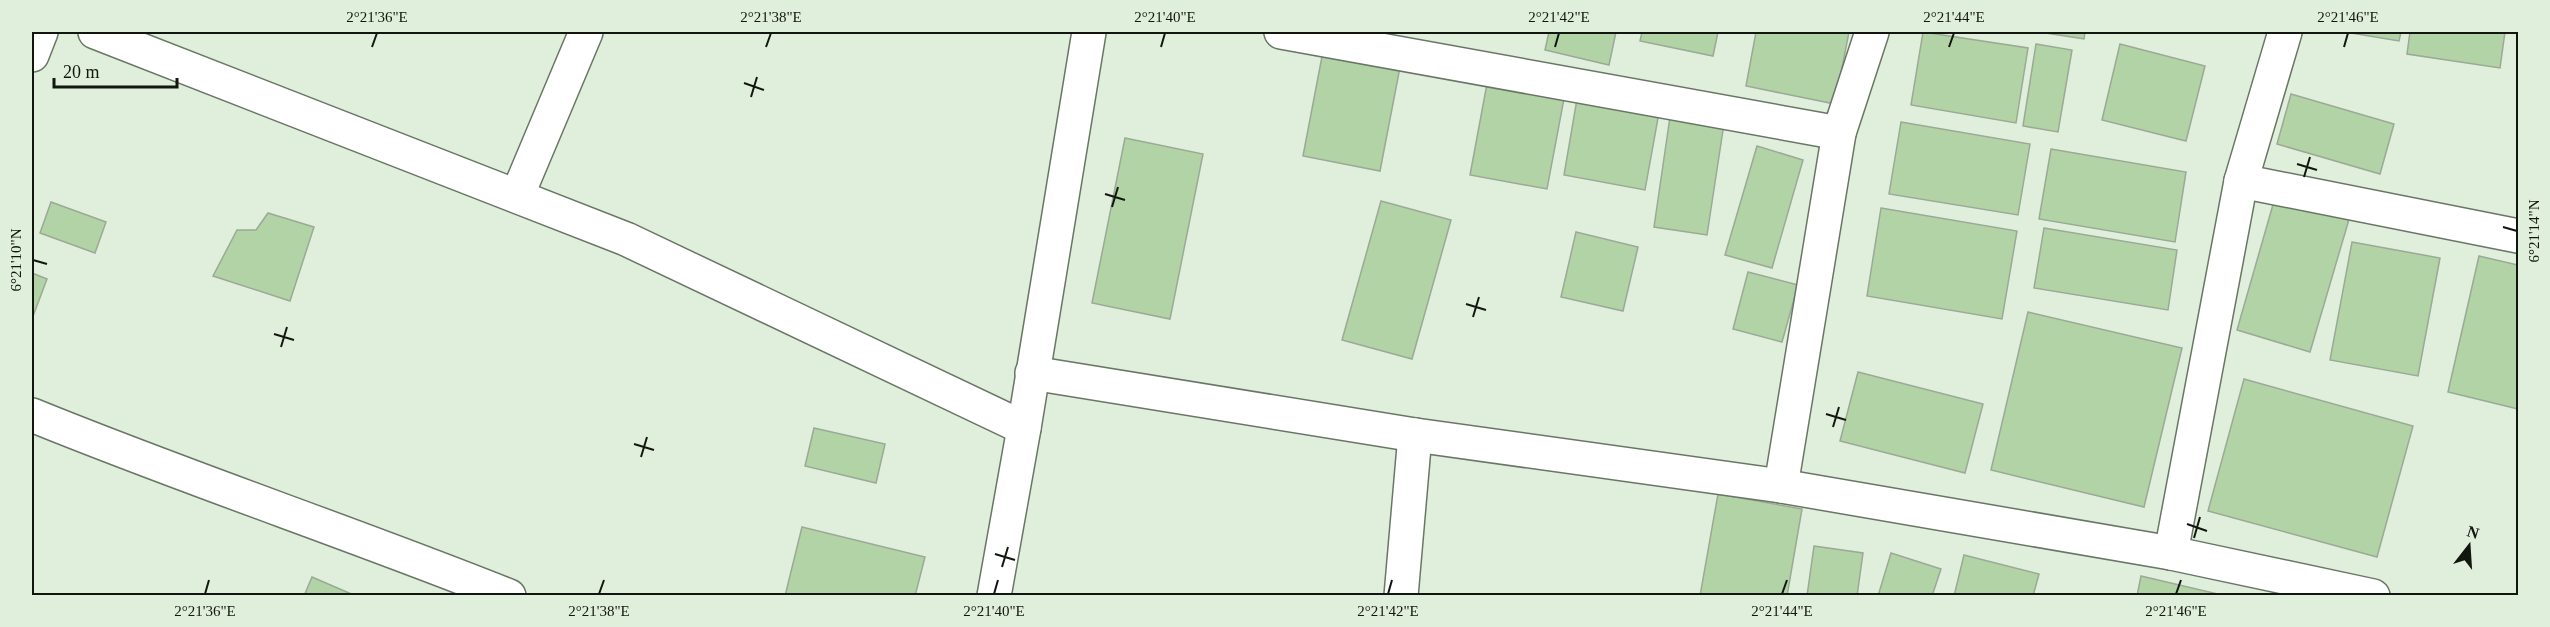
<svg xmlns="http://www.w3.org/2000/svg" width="2550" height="627" font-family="Georgia,serif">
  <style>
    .building { fill: #b1d3a6; stroke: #9ba996; stroke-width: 1.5 }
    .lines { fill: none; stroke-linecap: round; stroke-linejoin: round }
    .street-casing { stroke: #697665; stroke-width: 36 }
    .secondary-casing { stroke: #697665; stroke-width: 36 }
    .street { stroke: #fff; stroke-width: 33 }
    .secondary { stroke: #fff; stroke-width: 33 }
    .ticks { fill: none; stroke: #11160f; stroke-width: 2 }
    .neatline { fill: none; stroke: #11160f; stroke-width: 2 }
    .ticks-label { font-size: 15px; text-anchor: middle; fill: #11160f }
  </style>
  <rect width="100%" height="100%" fill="#e0efdb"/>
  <!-- building -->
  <g class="building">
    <path d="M1549 32H1616L1609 65 1545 50Z"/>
    <path d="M1642 32H1718L1713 56 1640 41Z"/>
    <path d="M1756 32H1849L1835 104 1746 86Z"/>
    <path d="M1923 32 2028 48 2016 123 1911 105Z"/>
    <path d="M2039 32H2085L2084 39Z"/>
    <path d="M2345 32H2401L2399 41Z"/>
    <path d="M2410 32H2505L2500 68 2407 54Z"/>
    <path d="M2036 44 2072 50 2058 132 2023 126Z"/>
    <path d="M2120 44 2205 66 2186 141 2102 120Z"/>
    <path d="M1324 46 1401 62 1380 171 1303 156Z"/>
    <path d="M1489 73 1566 88 1547 189 1470 175Z"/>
    <path d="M1578 93 1660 107 1645 190 1564 175Z"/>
    <path d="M2291 94 2394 124 2380 174 2277 144Z"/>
    <path d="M1671 110 1725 117 1707 235 1654 227Z"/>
    <path d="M1901 122 2030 144 2018 215 1889 194Z"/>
    <path d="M1125 138 1203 154 1170 319 1092 303Z"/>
    <path d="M1757 146 1803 160 1772 268 1725 255Z"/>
    <path d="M2051 149 2186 172 2175 242 2039 219Z"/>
    <path d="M2276 194 2350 216 2310 352 2237 330Z"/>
    <path d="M1381 201 1451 220 1412 359 1342 340Z"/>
    <path d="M51 202 106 222 95 253 40 233Z"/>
    <path d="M1881 208 2017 231 2002 319 1867 296Z"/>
    <path d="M268 213 314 227 290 301 213 276 237 230H256Z"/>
    <path d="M2044 228 2177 250 2168 310 2034 288Z"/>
    <path d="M1576 232 1638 247 1623 311 1561 297Z"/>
    <path d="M2352 242 2440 258 2418 376 2330 360Z"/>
    <path d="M2479 256 2518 265V409L2448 392Z"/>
    <path d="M1748 272 1798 285 1782 342 1733 329Z"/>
    <path d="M32 273 47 279 32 319Z"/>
    <path d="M2028 312 2182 348 2144 507 1991 470Z"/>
    <path d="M1858 372 1983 404 1965 473 1840 441Z"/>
    <path d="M2244 379 2413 426 2377 557 2208 511Z"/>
    <path d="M814 428 885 444 876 483 805 466Z"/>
    <path d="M1718 494 1802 509 1787 596H1700Z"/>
    <path d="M802 527 925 557 915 596H785Z"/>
    <path d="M1814 546 1863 553 1857 596H1807Z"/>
    <path d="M1891 553 1941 569 1932 596H1878Z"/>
    <path d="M1964 555 2039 574 2033 596H1954Z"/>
    <path d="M2141 576 2218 594V596H2137Z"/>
    <path d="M312 577 356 596H304Z"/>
  </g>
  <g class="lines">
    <!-- street casing -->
    <g class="street-casing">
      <g id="street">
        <path d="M95 32 626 239 1024 428"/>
        <path d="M1281 32 1839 133"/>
        <path d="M32 55 41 32"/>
        <path d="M2241 181 2518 236"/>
        <path d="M517 196 586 32"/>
        <path d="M1032 373 1415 435 1781 486 2171 553 2373 596"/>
        <path d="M32 415C189 479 351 533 509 596"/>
        <path d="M1781 486 1839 133 1872 32"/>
        <path d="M2171 553 2241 181 2285 32"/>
        <path d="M1401 596 1415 435"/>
      </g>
    </g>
    <!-- secondary casing -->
    <g class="secondary-casing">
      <path id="secondary" d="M994 596 1024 428 1089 32"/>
    </g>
    <!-- street -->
    <use href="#street" class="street"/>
    <!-- secondary -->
    <use href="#secondary" class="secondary"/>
  </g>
  <!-- ticks -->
  <path class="ticks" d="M372 47 377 33M766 47 771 33M1161 47 1165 33M1555 47 1559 33M1949 47 1954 33M2344 47 2348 33M744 83 764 90M751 97 757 77M2297 164 2317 170M2304 177 2310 157M1105 194 1125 200M1112 207 1118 187M2503 227 2517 231M33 260 47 264M1466 304 1486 310M1473 317 1479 297M274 334 294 340M281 347 287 327M1826 414 1846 420M1833 427 1839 407M634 444 654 450M641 457 647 437M2187 524 2207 531M2194 538 2200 517M995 554 1015 560M1002 567 1008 547M205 594 209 580M599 594 604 580M994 594 998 580M1388 594 1392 580M1782 594 1787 580M2176 594 2181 580"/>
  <!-- border -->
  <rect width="2550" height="627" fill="none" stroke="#e0efdb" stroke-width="66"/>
  <!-- north arrow -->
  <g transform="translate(2469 546) rotate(17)" stroke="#e0efdb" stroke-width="4.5" paint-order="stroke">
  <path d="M0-4.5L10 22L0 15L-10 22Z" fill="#11160f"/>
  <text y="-9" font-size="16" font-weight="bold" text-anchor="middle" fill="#11160f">N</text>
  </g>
  <!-- scale -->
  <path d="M54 78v9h123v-9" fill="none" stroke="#11160f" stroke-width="3"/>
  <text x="63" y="78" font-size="18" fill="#11160f" stroke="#e0efdb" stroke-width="4.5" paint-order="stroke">20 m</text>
  <rect x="33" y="33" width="2484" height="561" class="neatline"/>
  <g class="ticks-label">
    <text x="377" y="22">2°21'36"E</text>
    <text x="771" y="22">2°21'38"E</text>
    <text x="1165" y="22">2°21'40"E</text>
    <text x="1559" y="22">2°21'42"E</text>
    <text x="1954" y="22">2°21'44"E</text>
    <text x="2348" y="22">2°21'46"E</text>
    <text transform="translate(2534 231) rotate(-90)" y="5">6°21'14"N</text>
    <text transform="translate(16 260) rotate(-90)" y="5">6°21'10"N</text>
    <text x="205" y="616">2°21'36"E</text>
    <text x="599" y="616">2°21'38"E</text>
    <text x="994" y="616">2°21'40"E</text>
    <text x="1388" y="616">2°21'42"E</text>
    <text x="1782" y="616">2°21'44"E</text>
    <text x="2176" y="616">2°21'46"E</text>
  </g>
</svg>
